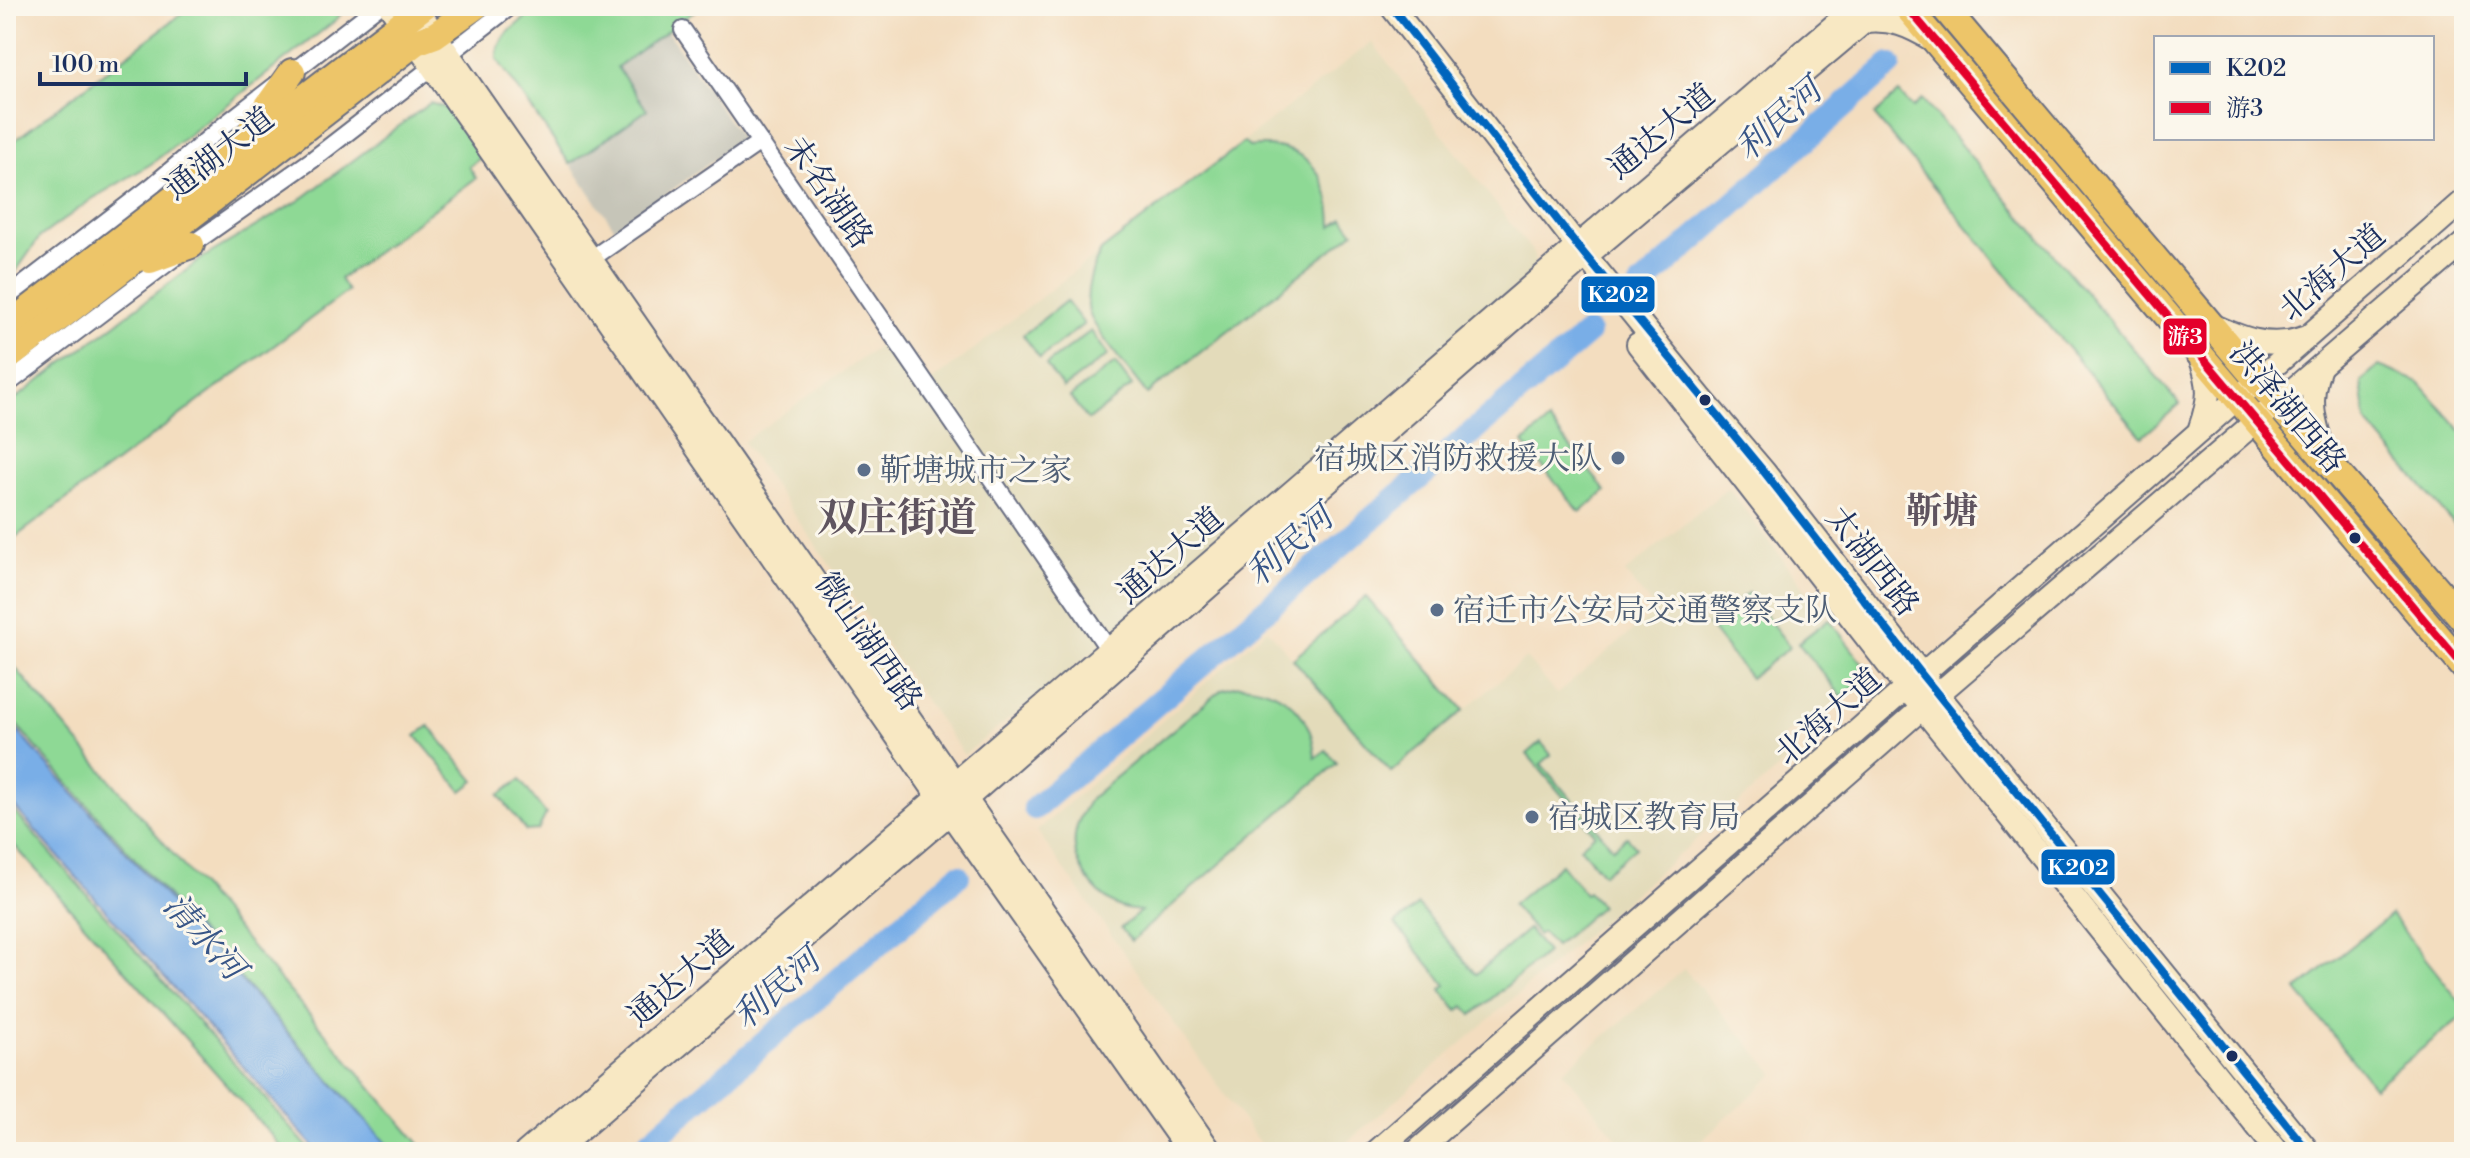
<svg xmlns="http://www.w3.org/2000/svg" width="2470" height="1158" font-family="'Libre Bodoni','Noto Serif SC',serif">
  <style>
    .built { fill: #e3dbba }
    .industrial { fill: #c6c5b8 }
    .green { fill: #8ed995; stroke: #54847a; stroke-width: 2 }
    .water { fill: #79aee7; stroke: #4a6ea2; stroke-width: 2 }
    .lines { fill: none; stroke-linecap: round; stroke-linejoin: round }
    .river { stroke: #79aee7; stroke-width: 24 }
    .street-casing { stroke: #676c80; stroke-width: 20 }
    .secondary-casing { stroke: #676c80; stroke-width: 26 }
    .primary-casing { stroke: #676c80; stroke-width: 30 }
    .street { stroke: #fff; stroke-width: 16 }
    .secondary { stroke: #f8e8c3; stroke-width: 22 }
    .primary { stroke: #edc569; stroke-width: 26 }
    .bus-1-casing { stroke: #fbf7ec; stroke-width: 14 }
    .bus-2-casing { stroke: #fbf7ec; stroke-width: 14 }
    .bus-1 { stroke: #0065bd; stroke-width: 8 }
    .bus-2 { stroke: #e4002b; stroke-width: 8 }
    .bus-dot { fill: #1b2f5e; stroke: #fbf7ec; stroke-width: 3 }
    .service-dot { fill: #5c6f8a; stroke: #fbf7ec; stroke-width: 3 }
    .labels { text-anchor: middle; stroke-width: 6; stroke-linejoin: round; paint-order: stroke }
    .street-label { font-size: 32px; fill: #1b2f5e; stroke: #fbf7ec }
    .service-label { font-size: 32px; fill: #4e5e75; stroke: #fbf7ec; text-anchor: start }
    .water-label { font-size: 34px; font-style: italic; fill: #375587; stroke: #fbf7ec }
    .quarter-label { font-size: 36px; font-weight: bold; fill: #5f545f; stroke: #fbf7ec }
    .district-label { font-size: 40px; font-weight: bold; fill: #5f545f; stroke: #fbf7ec }
    .line-badge { stroke: #fbf7ec; stroke-width: 3 }
    .badge-label { font-size: 22px; text-anchor: middle; font-weight: bold; fill: #fff }
  </style>
  <rect width="100%" height="100%" fill="#fbf7ec"/>
  <filter id="ink" filterUnits="userSpaceOnUse"><feTurbulence type="fractalNoise" baseFrequency=".0125" numOctaves="2"/><feDisplacementMap in="SourceGraphic" scale="16" xChannelSelector="R" yChannelSelector="G"/><feConvolveMatrix kernelMatrix="1 2 1 2 8 2 1 2 1" color-interpolation-filters="sRGB"/></filter>
  <filter id="wash" filterUnits="userSpaceOnUse"><feTurbulence type="fractalNoise" baseFrequency=".006" numOctaves="4" result="noise"/><feDisplacementMap in="SourceGraphic" scale="32" xChannelSelector="R" yChannelSelector="G"/><feGaussianBlur stdDeviation="1.8" result="paint"/><feColorMatrix in="noise" values="0 0 0 0 0 0 0 0 0 0 0 0 0 0 0 0 0 1.4 0 .05"/><feComposite in="paint" operator="in"/></filter>
  <g filter="url(#wash)">
    <rect width="100%" height="100%" fill="#f3ddbf"/>
    <!-- built -->
    <g class="built">
      <path d="M1372 42 1532 251 1535 258 1533 272 1116 634 964 755 743 442 895 335 930 383Z"/>
      <path d="M1728 488 1871 674 1803 729 1797 726 1782 738 1795 754 1336 1152H1266L1037 831 1267 629 1391 772 1526 658 1557 694 1656 611 1625 573Z"/>
      <path d="M1684 969 1775 1074 1689 1152H1628L1563 1071Z"/>
    </g>
    <!-- industrial -->
    <path class="industrial" d="M667 31 742 140 616 230 570 164 646 110 617 67Z"/>
    <!-- green -->
    <g class="green">
      <path d="M192 6H343L344 10 336 20 151 164 92 199 40 237 12 277 6 281V147Z"/>
      <path d="M542 6H702L617 67 647 110 570 164 497 59C495 35 525 19 542 6Z"/>
      <path d="M1899 93 1913 108 1922 99 2180 404 2142 437 1874 115Z"/>
      <path d="M430 103 456 111 485 154 469 167 476 178 340 279 348 291 6 544V406L204 257 300 200Z"/>
      <path d="M1244 142 1249 147C1305 140 1331 174 1332 226L1343 218 1354 232 1147 394C1135 377 1093 329 1089 312 1084 292 1092 268 1101 251Z"/>
      <path d="M1066 301 1084 324 1040 358 1023 335Z"/>
      <path d="M1091 331 1108 355 1063 388 1046 365Z"/>
      <path d="M1115 363 1132 386 1088 420 1070 397Z"/>
      <path d="M2379 366 2419 382 2464 434V536L2366 421 2361 382Z"/>
      <path d="M1549 421 1606 491 1580 512 1523 443Z"/>
      <path d="M1748 593 1790 647 1750 678 1708 625Z"/>
      <path d="M1366 597 1464 710 1391 772 1293 659Z"/>
      <path d="M1829 619 1871 674 1842 697 1798 643Z"/>
      <path d="M6 657 426 1152H394L6 713Z"/>
      <path d="M1239 685C1284 687 1313 714 1315 758L1326 750 1337 763 1131 941 1121 928 1141 911C1135 910 1128 910 1122 908 1110 904 1100 894 1092 885 1068 855 1070 829 1091 798L1222 689Z"/>
      <path d="M429 726 475 781 462 791 416 736Z"/>
      <path d="M1541 742 1551 755 1541 764 1613 848 1627 837 1636 847 1603 874 1580 847 1595 834 1527 754Z"/>
      <path d="M520 780 546 814 538 830 526 831 499 795Z"/>
      <path d="M6 802 312 1152H286L6 836Z"/>
      <path d="M1561 864 1585 894 1588 892 1601 906 1555 946 1542 932 1538 935 1512 905Z"/>
      <path d="M1418 905 1476 974 1528 929 1547 952 1472 1015 1464 1006 1458 1011 1441 990 1446 985 1395 924Z"/>
      <path d="M2391 915 2464 1007V1015L2374 1087 2297 990Z"/>
    </g>
    <!-- water -->
    <path class="water" d="M6 718 394 1152H318L6 797Z"/>
    <g class="lines">
      <!-- river -->
      <g class="river">
        <path d="M1640 287 1890 65"/>
        <path d="M1035 808 1588 333"/>
        <path d="M638 1152 958 876"/>
      </g>
    </g>
  </g>
  <g filter="url(#ink)">
    <g class="lines">
      <!-- street casing -->
      <g class="street-casing">
        <g id="street">
          <path d="M683 30 1114 657"/>
          <path d="M591 259 760 142"/>
          <path d="M6 298 152 186 223 126 378 6"/>
          <path d="M6 385 191 245 312 160 511 6"/>
        </g>
      </g>
      <!-- secondary casing -->
      <g class="secondary-casing">
        <g id="secondary">
          <path d="M390 6 950 813 1189 1152"/>
          <path d="M415 6 1211 1152"/>
          <path d="M1391 6 1576 244 1702 399 1765 473 1923 676 2309 1152"/>
          <path d="M1865 21C1891 18 1909 26 1931 39"/>
          <path d="M2210 324C2241 338 2269 350 2303 338"/>
          <path d="M1638 344 1907 689 2278 1152"/>
          <path d="M2200 357C2211 385 2210 400 2200 428"/>
          <path d="M2320 367C2307 401 2314 421 2325 455"/>
          <path d="M526 1152C971 771 1411 385 1857 6"/>
          <path d="M554 1152 965 800 1586 256 1883 6"/>
          <path d="M1376 1152 2464 200"/>
          <path d="M1416 1152 1938 694 2464 243"/>
        </g>
      </g>
      <!-- primary casing -->
      <g class="primary-casing">
        <g id="primary">
          <path d="M1906 6 2464 667"/>
          <path d="M1943 6 2257 380 2464 620"/>
          <path d="M252 128 292 72"/>
          <path d="M150 260 191 245"/>
          <path d="M6 327 424 6"/>
          <path d="M6 359 416 42 435 35 476 6"/>
        </g>
      </g>
      <!-- street -->
      <use href="#street" class="street"/>
      <!-- secondary -->
      <use href="#secondary" class="secondary"/>
      <!-- primary -->
      <use href="#primary" class="primary"/>
      <!-- bus-1 casing -->
      <g class="bus-1-casing">
        <path id="bus-1" d="M1391 6 1576 244 1765 473 1923 676 2309 1152"/>
      </g>
      <!-- bus-2 casing -->
      <g class="bus-2-casing">
        <path id="bus-2" d="M1906 6 2464 667"/>
      </g>
      <!-- bus-1 -->
      <use href="#bus-1" class="bus-1"/>
      <!-- bus-2 -->
      <use href="#bus-2" class="bus-2"/>
    </g>
  </g>
  <!-- markers -->
  <g class="bus-dot">
    <circle cx="1705" cy="400" r="7"/>
    <circle cx="2355" cy="538" r="7"/>
    <circle cx="2232" cy="1056" r="7"/>
  </g>
  <g class="service-dot">
    <circle cx="1618" cy="458" r="8"/>
    <circle cx="864" cy="470" r="8"/>
    <circle cx="1437" cy="610" r="8"/>
    <circle cx="1532" cy="817" r="8"/>
  </g>
  <g class="labels">
    <!-- street labels -->
    <g class="street-label">
      <text transform="translate(1661 131) rotate(-40)" y="11">通达大道</text>
      <text transform="translate(219 153) rotate(-38)" y="11">通湖大道</text>
      <text transform="translate(829 192) rotate(55)" y="11">未名湖路</text>
      <text transform="translate(2332 272) rotate(-41)" y="11">北海大道</text>
      <text transform="translate(2288 407) rotate(50)" y="11">洪泽湖西路</text>
      <text transform="translate(1170 555) rotate(-41)" y="11">通达大道</text>
      <text transform="translate(1873 561) rotate(52)" y="11">太湖西路</text>
      <text transform="translate(869 641) rotate(55)" y="11">微山湖西路</text>
      <text transform="translate(1828 716) rotate(-41)" y="11">北海大道</text>
      <text transform="translate(680 978) rotate(-41)" y="11">通达大道</text>
    </g>
    <!-- service labels -->
    <g class="service-label">
      <text x="1602" y="469" text-anchor="end">宿城区消防救援大队</text>
      <text x="880" y="481">靳塘城市之家</text>
      <text x="1453" y="621">宿迁市公安局交通警察支队</text>
      <text x="1548" y="828">宿城区教育局</text>
    </g>
    <!-- water labels -->
    <g class="water-label">
      <text transform="translate(1778 119) rotate(-42)" y="12">利民河</text>
      <text transform="translate(1289 545) rotate(-41)" y="12">利民河</text>
      <text transform="translate(205 936) rotate(48)" y="12">清水河</text>
      <text transform="translate(776 988) rotate(-41)" y="12">利民河</text>
    </g>
    <!-- quarter labels -->
    <g class="quarter-label">
      <text x="1942" y="523">靳塘</text>
    </g>
    <!-- district labels -->
    <g class="district-label">
      <text x="897" y="531">双庄街道</text>
    </g>
  </g>
  <g class="line-badge">
    <rect x="1580" y="275" width="76" height="39" rx="8" fill="#0065bd"/>
    <rect x="2162" y="317" width="46" height="39" rx="8" fill="#e4002b"/>
    <rect x="2040" y="848" width="76" height="38" rx="8" fill="#0065bd"/>
  </g>
  <g class="badge-label">
    <text x="1618" y="302">K202</text>
    <text x="2185" y="344">游3</text>
    <text x="2078" y="875">K202</text>
  </g>
  <!-- margin -->
  <rect width="2470" height="1158" fill="none" stroke="#fbf7ec" stroke-width="32"/>
  <!-- legend -->
  <rect x="2154" y="36" width="280" height="104" fill="#fbf7ec" stroke="#a1a7b3" stroke-width="2"/>
  <rect x="2170" y="62" width="40" height="12" fill="#0065bd" stroke="#a1a7b3" stroke-width="2"/>
  <text x="2226" y="76" font-size="24" fill="#1b2f5e">K202</text>
  <rect x="2170" y="102" width="40" height="12" fill="#e4002b" stroke="#a1a7b3" stroke-width="2"/>
  <text x="2226" y="116" font-size="24" fill="#1b2f5e">游3</text>
  <!-- scale -->
  <path d="M40 72v12h206v-12" fill="none" stroke="#1b2f5e" stroke-width="4"/>
  <text x="52" y="72" font-size="24" fill="#1b2f5e" stroke="#fbf7ec" stroke-width="6" paint-order="stroke">100 m</text>
</svg>
